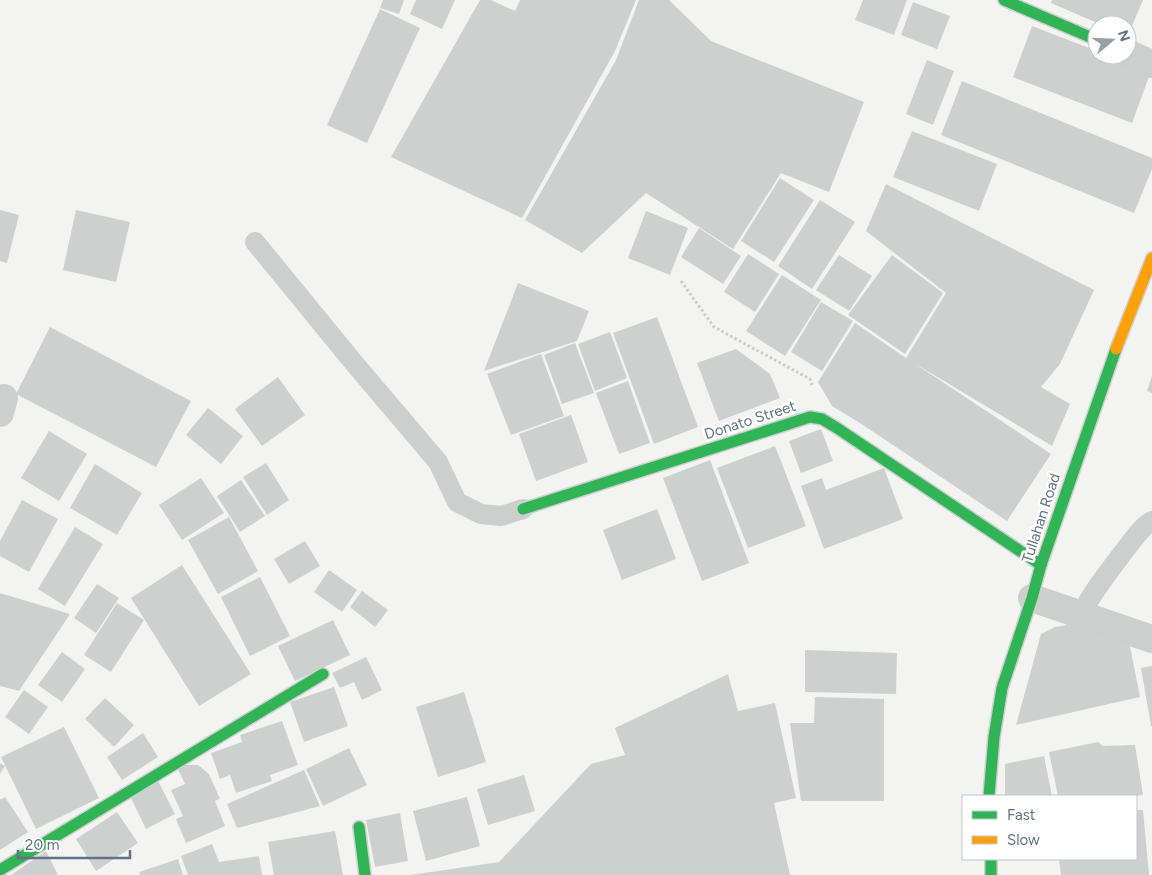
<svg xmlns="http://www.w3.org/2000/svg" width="1152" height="875" font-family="Figtree,sans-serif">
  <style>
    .building { fill: #ced0d0 }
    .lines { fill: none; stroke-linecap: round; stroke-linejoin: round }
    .fast-casing { stroke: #ced0d0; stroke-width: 14 }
    .slow-casing { stroke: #ced0d0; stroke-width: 14 }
    .path { stroke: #c9cacb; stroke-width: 3; stroke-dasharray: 2.5 2.5; stroke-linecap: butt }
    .lane { stroke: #cdcece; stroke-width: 20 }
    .street { stroke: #cdcece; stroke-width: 28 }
    .fast { stroke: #30b455; stroke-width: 11 }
    .slow { stroke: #ff9f0a; stroke-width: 11 }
    .labels { text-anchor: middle; stroke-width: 5; stroke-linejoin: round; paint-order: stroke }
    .street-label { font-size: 15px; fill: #627282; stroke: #fff }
  </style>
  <rect width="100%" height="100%" fill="#f3f4f1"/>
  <!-- building -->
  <g class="building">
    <path d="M383 0H404L399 14 380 8Z"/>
    <path d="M416 0H455L442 29 410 14Z"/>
    <path d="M480 0H491L515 11 520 0H636L615 51 522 218 391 157Z"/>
    <path d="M639 0H669L711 41 864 102 829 192 781 173 733 249 646 193 582 253 525 220 616 60Z"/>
    <path d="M863 0H907L894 35 855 20Z"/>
    <path d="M1052 0H1143L1127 38V25H1102L1051 3Z"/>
    <path d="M913 2 950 16 937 49 901 35Z"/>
    <path d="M380 9 420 28 367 143 327 125Z"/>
    <path d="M1032 26 1097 51V55H1108L1151 71 1132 123 1013 77Z"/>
    <path d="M927 60 954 71 933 125 906 114Z"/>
    <path d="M962 81 1152 158V169L1134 213 941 135Z"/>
    <path d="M912 131 997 164 979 211 893 177Z"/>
    <path d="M780 178 814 200 774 262 741 241Z"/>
    <path d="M886 184 1094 290 1060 364 1041 387 1070 404 1052 446 914 363 1051 454 1007 521 863 425 832 406 818 382 855 323 906 358 946 293 866 231Z"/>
    <path d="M820 200 855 222 812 289 778 266Z"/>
    <path d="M0 210 19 215 7 263 0 261Z"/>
    <path d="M76 210 130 222 116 282 63 270Z"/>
    <path d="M646 211 688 228 670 275 628 258Z"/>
    <path d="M699 228 741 256 723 284 681 257Z"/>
    <path d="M748 254 779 274 755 312 724 292Z"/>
    <path d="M839 255 872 276 849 311 816 290Z"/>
    <path d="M892 255 943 293 905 354 848 315Z"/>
    <path d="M782 275 821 300 785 356 746 331Z"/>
    <path d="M518 283 589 311 577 341 484 371Z"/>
    <path d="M821 302 853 321 822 371 791 352Z"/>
    <path d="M657 317 698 427 654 444 613 333Z"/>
    <path d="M50 327 191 401 156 467 16 394Z"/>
    <path d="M610 332 627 378 595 391 578 344Z"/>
    <path d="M575 343 594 393 562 404 544 355Z"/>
    <path d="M736 349 770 374 780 398 719 421 697 363Z"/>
    <path d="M541 354 564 416 511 435 487 374Z"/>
    <path d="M1152 376V393L1147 391Z"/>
    <path d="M278 377 305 415 262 446 235 409Z"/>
    <path d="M628 381 650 443 619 454 596 393Z"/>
    <path d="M208 408 243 436 221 464 186 435Z"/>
    <path d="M571 415 588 462 536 481 519 434Z"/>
    <path d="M821 429 833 461 801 473 789 441Z"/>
    <path d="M49 431 87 454 59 501 21 478Z"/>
    <path d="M775 446 806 526 748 548 717 468Z"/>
    <path d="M710 460 749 563 702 581 663 478Z"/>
    <path d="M266 463 289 500 267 515 243 477Z"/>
    <path d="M95 464 142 493 117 535 70 508Z"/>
    <path d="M884 468 903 519 824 549 801 486 822 478 826 490Z"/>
    <path d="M201 478 224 513 182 540 159 505Z"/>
    <path d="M241 480 265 516 240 532 217 496Z"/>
    <path d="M22 500 58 519 29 572 0 556V541Z"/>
    <path d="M657 509 676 559 622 580 603 530Z"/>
    <path d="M229 517 258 571 218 594 188 540Z"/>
    <path d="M75 527 103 544 65 606 38 589Z"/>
    <path d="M305 541 320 566 289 584 274 559Z"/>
    <path d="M182 565 251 674 199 706 131 598Z"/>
    <path d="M329 570 357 590 342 612 314 592Z"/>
    <path d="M260 577 290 636 250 656 221 597Z"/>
    <path d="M97 584 119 598 96 633 74 618Z"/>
    <path d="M362 591 388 610 375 627 350 607Z"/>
    <path d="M0 593 70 614 19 691 0 686Z"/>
    <path d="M117 603 144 620 111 672 84 655Z"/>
    <path d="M333 620 350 655 295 681 278 646Z"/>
    <path d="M1067 625 1129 641 1140 697 1016 725 1041 634 1055 627Z"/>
    <path d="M805 650 897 653 896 694 805 692Z"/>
    <path d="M62 652 85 669 62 702 38 685Z"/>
    <path d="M366 657 382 690 362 700 354 682 340 688 332 673Z"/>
    <path d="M1152 666V726H1151L1141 668Z"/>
    <path d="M728 674 738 711 775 703 796 798 774 803 790 875H411L499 862 591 764 625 755 615 728Z"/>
    <path d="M334 687 348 726 304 742 290 702Z"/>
    <path d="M24 690 48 707 29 734 5 717Z"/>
    <path d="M464 692 486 762 438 777 416 707Z"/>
    <path d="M815 697 884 699V801H801L790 723H814Z"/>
    <path d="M105 698 134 725 114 747 85 719Z"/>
    <path d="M282 721 298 765 270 775 272 781 236 793 230 775 220 779 211 753 242 742 240 735Z"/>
    <path d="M64 727 99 798 36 829 1 757Z"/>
    <path d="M143 733 158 757 122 780 107 757Z"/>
    <path d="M1098 742 1103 746 1135 745 1143 795 1135 796H1058L1049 752Z"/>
    <path d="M349 748 367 785 323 806 306 769Z"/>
    <path d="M1044 756 1052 796H1005V764Z"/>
    <path d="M0 763 5 766 0 774Z"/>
    <path d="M176 765H198L209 774 220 799 215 801 225 826 186 843 176 819 183 816 171 790 185 784Z"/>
    <path d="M304 770 320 806 237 828 227 804Z"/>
    <path d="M524 775 535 811 488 825 477 789Z"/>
    <path d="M157 779 175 814 146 829 128 792Z"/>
    <path d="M5 797 28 832 0 850V800Z"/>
    <path d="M467 797 480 846 426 861 413 811Z"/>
    <path d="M1136 810H1143L1149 875H1061L1059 859H1136Z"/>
    <path d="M117 812 138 843 96 871 76 839Z"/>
    <path d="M400 813 408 861 375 867 366 820Z"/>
    <path d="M335 831 343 875H274L268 842Z"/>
    <path d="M212 844 219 862 259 856 262 875H188L181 856Z"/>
    <path d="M46 851 58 875H11Z"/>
    <path d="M178 859 183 875H140L139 872Z"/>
  </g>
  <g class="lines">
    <!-- fast casing -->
    <g class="fast-casing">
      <g id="fast">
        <path d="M1004 0 1097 40"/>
        <path d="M523 509 810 417 822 419 837 428 1041 565"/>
        <path d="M989 796 994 737 1002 688 1032 598 1041 565 1116 349"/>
        <path d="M359 827 365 875"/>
        <path d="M991 859V875"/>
        <path d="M0 870 323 674"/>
      </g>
    </g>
    <!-- slow casing -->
    <g class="slow-casing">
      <path id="slow" d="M1116 349 1152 258"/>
    </g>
    <!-- path -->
    <path class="path" d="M681 281 714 327 810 379 812 385"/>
    <!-- lane -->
    <g class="lane">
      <path d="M255 242 354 363 438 462 457 502 481 514 501 516 523 509"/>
      <path d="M1081 614C1093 591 1109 571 1125 550 1133 540 1141 527 1152 521"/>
    </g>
    <!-- street -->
    <g class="street">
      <path d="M1127 53 1152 64"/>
      <path d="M0 413 4 398"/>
      <path d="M1032 598 1152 639"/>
    </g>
    <!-- fast -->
    <use href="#fast" class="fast"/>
    <!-- slow -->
    <use href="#slow" class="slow"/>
  </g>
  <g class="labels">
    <!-- street labels -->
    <g class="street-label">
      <text transform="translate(750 420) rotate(-18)" y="5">Donato Street</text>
      <text transform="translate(1041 518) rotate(-72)" y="5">Tullahan Road</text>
    </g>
  </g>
  <!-- legend -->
  <rect x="962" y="795" width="175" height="65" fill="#ffffff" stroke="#c0c7cd"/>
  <rect x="972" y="811" width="25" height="8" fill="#30b455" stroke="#c0c7cd"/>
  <text x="1007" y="820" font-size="15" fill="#627282">Fast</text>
  <rect x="972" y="836" width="25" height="8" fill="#ff9f0a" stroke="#c0c7cd"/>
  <text x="1007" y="845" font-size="15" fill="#627282">Slow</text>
  <!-- north arrow -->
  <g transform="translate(1112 40) rotate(71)"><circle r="24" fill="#ffffff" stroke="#c0c7cd"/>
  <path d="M0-4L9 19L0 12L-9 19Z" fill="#95a0a9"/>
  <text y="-8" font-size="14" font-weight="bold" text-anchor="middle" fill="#627282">N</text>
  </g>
  <!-- scale -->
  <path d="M18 850v8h112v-8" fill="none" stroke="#627282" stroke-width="2.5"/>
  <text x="25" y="850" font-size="15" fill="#627282" stroke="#ffffff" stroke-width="4" paint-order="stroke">20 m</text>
</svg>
